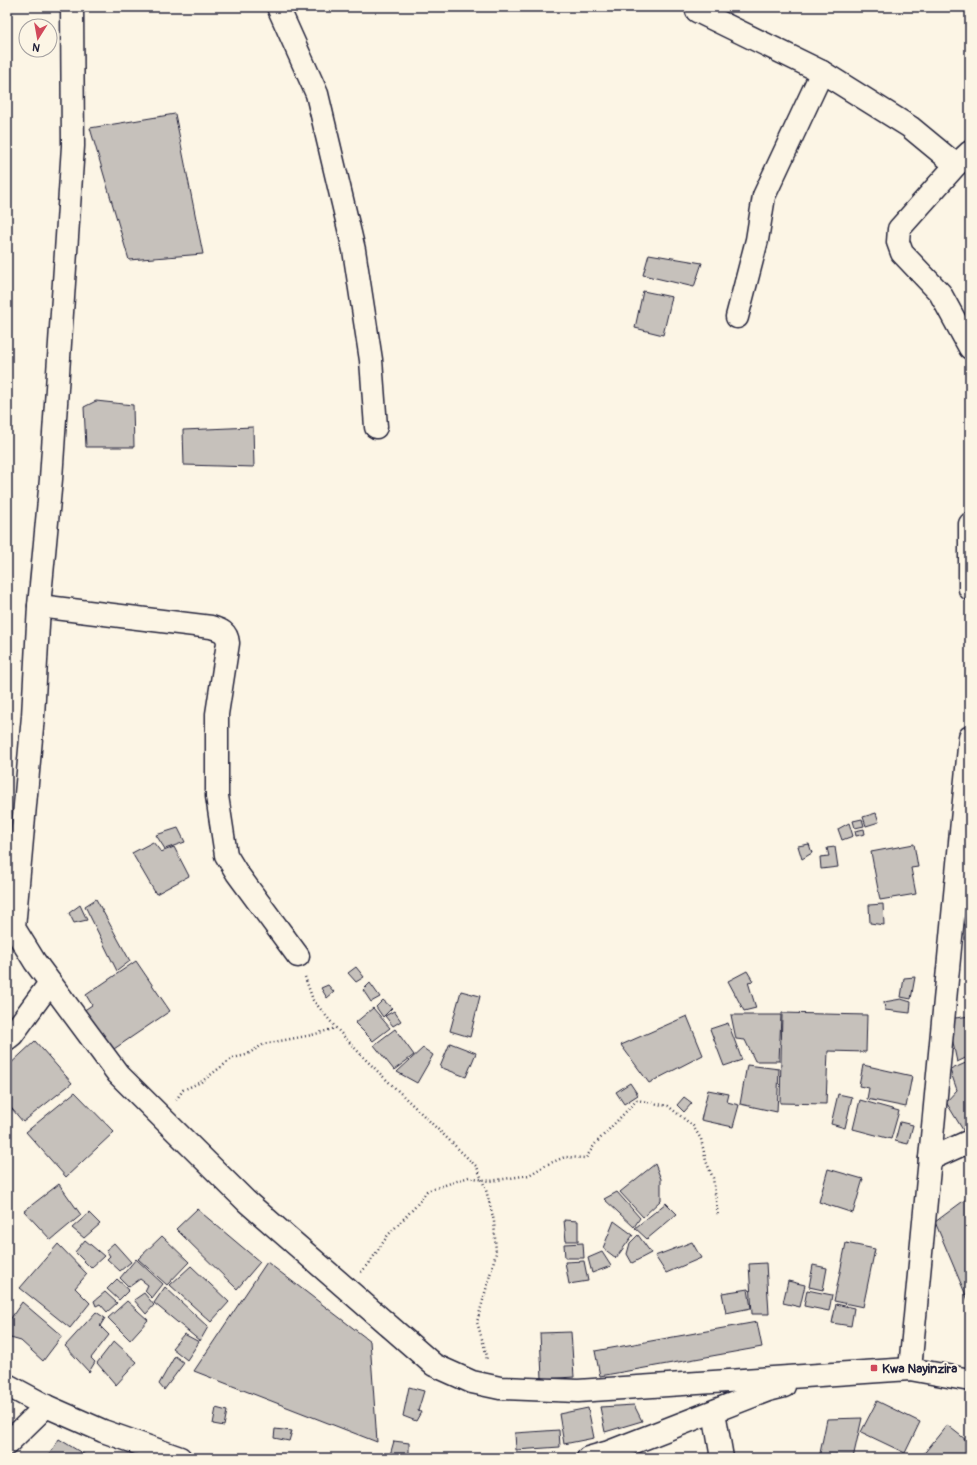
<svg xmlns="http://www.w3.org/2000/svg" width="977" height="1465" font-family="Pangolin,sans-serif">
  <style>
    .building { fill: #c6c1bb; stroke: #22223b }
    .lines { fill: none; stroke-linecap: round; stroke-linejoin: round }
    .street-casing { stroke: #22223b; stroke-width: 25 }
    .secondary-casing { stroke: #22223b; stroke-width: 25 }
    .path { stroke: #22223b; stroke-width: 2.5; stroke-dasharray: 1 3; stroke-linecap: butt }
    .street { stroke: #fcf5e5; stroke-width: 22 }
    .secondary { stroke: #fcf5e5; stroke-width: 22 }
    .poi-dot { fill: #d1495b; stroke: #fcf5e5; stroke-width: 1.5 }
    .labels { text-anchor: middle; stroke-width: 4; stroke-linejoin: round; paint-order: stroke }
    .poi-label { font-size: 13px; font-weight: bold; fill: #22223b; stroke: #fcf5e5; text-anchor: start }
  </style>
  <rect width="100%" height="100%" fill="#fcf5e5"/>
  <filter id="ink" filterUnits="userSpaceOnUse"><feTurbulence type="fractalNoise" baseFrequency=".025" numOctaves="2"/><feDisplacementMap in="SourceGraphic" scale="8" xChannelSelector="R" yChannelSelector="G"/><feConvolveMatrix kernelMatrix="1 2 1 2 8 2 1 2 1" color-interpolation-filters="sRGB"/></filter>
  <g filter="url(#ink)">
    <!-- building -->
    <g class="building">
      <path d="M175 114 203 254 129 260 90 128Z"/>
      <path d="M649 254 702 263 694 287 643 275Z"/>
      <path d="M643 291 672 297 663 335 635 328Z"/>
      <path d="M96 401 133 405 134 447H86L84 407Z"/>
      <path d="M253 427 254 467 184 465 183 430Z"/>
      <path d="M876 813 879 822 866 826 863 817Z"/>
      <path d="M862 819 864 826 855 828 853 821Z"/>
      <path d="M849 823 853 836 842 840 838 829Z"/>
      <path d="M178 828 185 842 165 849 156 835Z"/>
      <path d="M864 829 865 834 856 836 855 831Z"/>
      <path d="M153 842 161 852 174 847 189 876 156 894 132 853Z"/>
      <path d="M809 844 812 853 802 859 798 846Z"/>
      <path d="M914 844 918 867 911 868 916 894 880 900 871 852Z"/>
      <path d="M835 847 838 867 821 869 820 857 829 856 827 848Z"/>
      <path d="M96 899 130 961 117 971 85 906Z"/>
      <path d="M883 904 884 925 870 923 869 905Z"/>
      <path d="M80 905 87 920 74 923 69 913Z"/>
      <path d="M136 961 170 1011 111 1051 83 1011 92 1005 86 995Z"/>
      <path d="M356 967 364 977 356 982 348 973Z"/>
      <path d="M747 971 753 981 748 982 756 1008 744 1011 728 981Z"/>
      <path d="M915 977 911 999 901 997 904 978Z"/>
      <path d="M370 983 380 997 371 1002 363 990Z"/>
      <path d="M328 985 334 992 327 998 321 988Z"/>
      <path d="M461 991 480 996 470 1037 450 1031Z"/>
      <path d="M901 999 911 1002 910 1013 885 1010 884 1002Z"/>
      <path d="M383 1000 392 1008 383 1017 376 1007Z"/>
      <path d="M373 1008 390 1028 373 1041 355 1023Z"/>
      <path d="M394 1011 401 1021 393 1026 385 1016Z"/>
      <path d="M782 1013 867 1015 866 1052 828 1051 826 1104 780 1103Z"/>
      <path d="M731 1015H781L779 1061H755L745 1040 736 1039Z"/>
      <path d="M687 1016 703 1055 649 1083 621 1045Z"/>
      <path d="M970 1016V1056L957 1062 948 1019Z"/>
      <path d="M728 1023 742 1060 724 1066 710 1029Z"/>
      <path d="M395 1029 414 1055 394 1070 374 1045Z"/>
      <path d="M35 1041 72 1083 23 1122 7 1103V1067Z"/>
      <path d="M450 1043 476 1053 466 1077 440 1067Z"/>
      <path d="M423 1048 433 1055 417 1083 397 1072Z"/>
      <path d="M970 1061V1134L966 1135 946 1102 957 1090 950 1070Z"/>
      <path d="M747 1065 779 1069 777 1112 740 1104Z"/>
      <path d="M863 1065 912 1076 906 1107 867 1099 869 1088 859 1086Z"/>
      <path d="M630 1083 638 1095 624 1104 616 1092Z"/>
      <path d="M708 1090 729 1094 727 1102 739 1105 733 1127 701 1120Z"/>
      <path d="M75 1092 114 1132 66 1177 26 1132Z"/>
      <path d="M838 1094 852 1097 845 1128 831 1124Z"/>
      <path d="M684 1097 692 1103 684 1112 677 1105Z"/>
      <path d="M860 1100 899 1111 891 1139 853 1129Z"/>
      <path d="M900 1122 913 1125 908 1144 895 1141Z"/>
      <path d="M655 1164 661 1179V1200L643 1217 620 1192Z"/>
      <path d="M828 1169 863 1179 853 1213 819 1202Z"/>
      <path d="M59 1184 81 1215 51 1240 24 1211Z"/>
      <path d="M617 1192 640 1218 634 1227 604 1199Z"/>
      <path d="M966 1199 970 1204V1305L935 1222Z"/>
      <path d="M666 1203 677 1214 647 1239 635 1228Z"/>
      <path d="M197 1209 260 1262 237 1289 176 1229Z"/>
      <path d="M89 1213 100 1224 84 1238 72 1228Z"/>
      <path d="M564 1220 578 1221V1241H566Z"/>
      <path d="M614 1221 633 1235 616 1258 603 1248Z"/>
      <path d="M638 1235 651 1253 632 1263 627 1254 630 1243Z"/>
      <path d="M162 1236 189 1262 167 1285 138 1259Z"/>
      <path d="M85 1240 104 1256 91 1268 75 1252Z"/>
      <path d="M692 1242 701 1258 666 1273 655 1256Z"/>
      <path d="M114 1243 131 1262 120 1271 107 1259 110 1256 106 1250Z"/>
      <path d="M583 1243 584 1258H565L564 1244Z"/>
      <path d="M846 1243 875 1249 863 1307 834 1301Z"/>
      <path d="M58 1244 87 1274 75 1288 90 1303 70 1328 20 1288Z"/>
      <path d="M602 1252 611 1266 592 1273 588 1258Z"/>
      <path d="M136 1259 163 1284 152 1298 145 1291 148 1285 140 1279 129 1287 120 1278Z"/>
      <path d="M584 1261 588 1281 569 1284 565 1262Z"/>
      <path d="M267 1262 370 1341 377 1442 194 1371Z"/>
      <path d="M766 1263 769 1314H752L749 1264Z"/>
      <path d="M813 1265 827 1268 823 1290 809 1287Z"/>
      <path d="M191 1266 229 1302 211 1322 170 1285Z"/>
      <path d="M117 1279 129 1290 119 1300 107 1289Z"/>
      <path d="M788 1281 805 1285 800 1307 783 1303Z"/>
      <path d="M165 1287 208 1327 200 1341 154 1303Z"/>
      <path d="M748 1289 751 1308 726 1313 722 1293Z"/>
      <path d="M807 1290 832 1295 829 1311 804 1306Z"/>
      <path d="M105 1292 117 1303 107 1312 100 1304 96 1306 94 1301Z"/>
      <path d="M144 1293 154 1305 146 1314 134 1300Z"/>
      <path d="M127 1301 148 1320 130 1340 108 1318Z"/>
      <path d="M22 1302 62 1336 43 1361 21 1341 7 1337V1324Z"/>
      <path d="M836 1304 854 1308 851 1326 832 1323Z"/>
      <path d="M96 1312 105 1318 100 1326 109 1335 91 1358 95 1362 89 1372 65 1346Z"/>
      <path d="M757 1322 762 1347 600 1376 595 1351Z"/>
      <path d="M571 1332 574 1377 542 1379 540 1333Z"/>
      <path d="M184 1334 199 1342 187 1360 172 1348Z"/>
      <path d="M114 1341 137 1362 116 1385 97 1363Z"/>
      <path d="M175 1356 184 1363 164 1390 159 1384Z"/>
      <path d="M409 1387 424 1391 418 1411 421 1412 416 1421 403 1416Z"/>
      <path d="M877 1401 920 1422 905 1453 861 1432Z"/>
      <path d="M634 1405 642 1421 605 1432 600 1407Z"/>
      <path d="M216 1408 227 1411 224 1426 213 1424Z"/>
      <path d="M588 1408 594 1438 564 1444 559 1414Z"/>
      <path d="M862 1418 853 1458H819L827 1419Z"/>
      <path d="M947 1425 970 1443V1458H925L922 1456Z"/>
      <path d="M275 1429 292 1431 289 1441 274 1438Z"/>
      <path d="M559 1430 560 1447 516 1450 515 1433Z"/>
      <path d="M59 1439 90 1458H47Z"/>
      <path d="M394 1441 409 1443V1457L390 1455Z"/>
    </g>
    <g class="lines">
      <!-- street casing -->
      <g class="street-casing">
        <g id="street">
          <path d="M278 7 317 94 354 250 371 360 376 427"/>
          <path d="M697 11 822 72 910 127 956 165"/>
          <path d="M970 152 956 165 899 229 898 242 902 253 940 293 970 348"/>
          <path d="M737 317 757 240 764 196 822 72"/>
          <path d="M970 524V589"/>
          <path d="M39 606 211 627C221 630 227 632 228 643L217 714V796L226 855 237 873 298 956"/>
          <path d="M7 1039 12 1035 50 983"/>
          <path d="M930 1159 970 1141"/>
          <path d="M910 1369 970 737"/>
          <path d="M714 1412 722 1458"/>
          <path d="M7 1444 46 1406"/>
        </g>
      </g>
      <!-- secondary casing -->
      <g class="secondary-casing">
        <g id="secondary">
          <path d="M72 7 73 146 51 479 39 606 33 716 14 928 35 962 118 1074 246 1201 434 1365 472 1382 500 1388 578 1391 910 1369 970 1380"/>
          <path d="M7 1385 46 1406 103 1431 180 1458"/>
          <path d="M588 1458 609 1452 768 1390 784 1386"/>
        </g>
      </g>
      <!-- path -->
      <g class="path">
        <path d="M305 977 313 1000 336 1028 366 1060 477 1167 486 1190 494 1221 496 1253 477 1322 487 1356 486 1361"/>
        <path d="M176 1100 183 1090 201 1082 233 1058 246 1055 264 1044 312 1035 336 1028"/>
        <path d="M361 1272 368 1265 388 1235 416 1206 427 1191 469 1177 490 1181 504 1179 529 1175 548 1164 565 1157 586 1158 595 1144 637 1100 668 1106 693 1126 701 1139 706 1161 713 1178 718 1216"/>
      </g>
      <!-- street -->
      <use href="#street" class="street"/>
      <!-- secondary -->
      <use href="#secondary" class="secondary"/>
    </g>
  </g>
  <!-- markers -->
  <rect class="poi-dot" x="870" y="1364" width="8" height="8" rx="2"/>
  <g class="labels">
    <!-- poi labels -->
    <g class="poi-label">
      <text x="882" y="1373">Kwa Nayinzira</text>
    </g>
  </g>
  <!-- margin -->
  <rect width="977" height="1465" fill="none" stroke="#fcf5e5" stroke-width="24"/>
  <rect x="12" y="12" width="953" height="1441" fill="none" stroke="#22223b" stroke-width="1.5" filter="url(#ink)"/>
  <!-- north arrow -->
  <g transform="translate(38 38) rotate(191)"><circle r="19" fill="#fcf5e5" stroke="#a5a1a1"/>
  <path d="M0-3L7 15L0 10L-7 15Z" fill="#d1495b"/>
  <text y="-6" font-size="11" font-weight="bold" text-anchor="middle" fill="#22223b">N</text>
  </g>
</svg>
